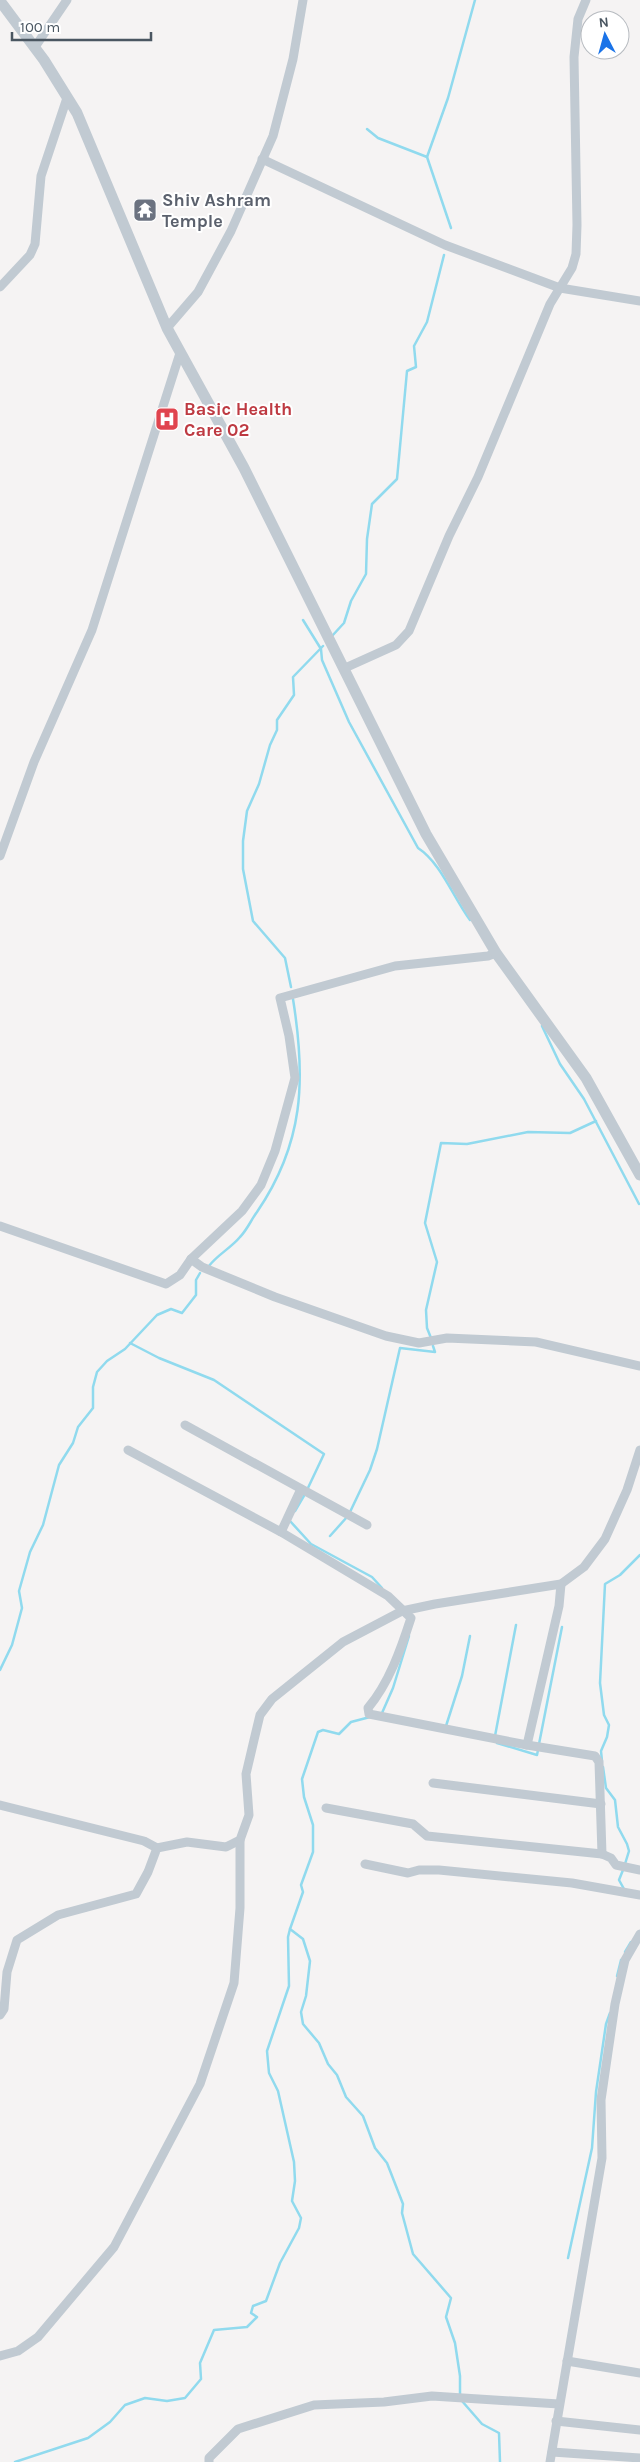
<svg xmlns="http://www.w3.org/2000/svg" width="640" height="2462" font-family="Karla,sans-serif">
  <style>
    .lines { fill: none; stroke-linecap: round; stroke-linejoin: round }
    .stream { stroke: #90daee; stroke-width: 2.5 }
    .minor { stroke: #c1cad2; stroke-width: 9 }
    .tertiary { stroke: #c1cad2; stroke-width: 11 }
    .labels { text-anchor: middle; stroke-width: 4; stroke-linejoin: round; paint-order: stroke }
    .worship-label { font-size: 18px; font-weight: bold; fill: #5b616d; stroke: #fff; text-anchor: start }
    .health-label { font-size: 18px; font-weight: bold; fill: #be3a42; stroke: #fff; text-anchor: start }
  </style>
  <rect width="100%" height="100%" fill="#f5f3f3"/>
  <g class="lines">
    <!-- stream -->
    <g class="stream">
      <path d="M367 129 378 138 427 157 451 228"/>
      <path d="M427 157 448 98 475 0"/>
      <path d="M303 620 321 649 322 660 349 722 418 848C441 863 453 897 470 920"/>
      <path d="M332 636 344 623 351 601 366 574 367 539 372 504 397 479 407 371 416 367 414 346 427 322 444 255"/>
      <path d="M291 987 285 958 253 921 243 869V841L247 811 259 784 270 745 277 730V720L294 695 293 677 323 646"/>
      <path d="M542 1026 560 1064 584 1099 639 1204"/>
      <path d="M209 1266C217 1255 231 1248 240 1237 247 1230 251 1220 257 1212 304 1143 306 1080 293 999"/>
      <path d="M431 1338 427 1328 426 1310 437 1262 425 1223 441 1143 467 1144 528 1132 570 1133 596 1121"/>
      <path d="M130 1343 159 1358 214 1380 324 1454 307 1490"/>
      <path d="M295 1511 305 1494"/>
      <path d="M350 1512 370 1470 377 1449 400 1348 435 1352 433 1346"/>
      <path d="M290 1521 311 1544 372 1577 382 1588"/>
      <path d="M330 1536 347 1517"/>
      <path d="M0 1670 12 1645 22 1608 19 1591 30 1552 43 1525 59 1465 73 1443 78 1427 93 1408V1387L97 1372 107 1361 125 1349 157 1315 171 1309 182 1313 196 1295V1280L200 1273"/>
      <path d="M382 1713 393 1688 409 1636"/>
      <path d="M370 1717 351 1722 339 1734 323 1730 318 1732 302 1779 304 1797 313 1825V1852L301 1885 303 1892 290 1929 303 1939 310 1961 306 1996 301 2012 303 2024 319 2043 328 2064 337 2075 346 2097 363 2116 375 2148 387 2163 403 2204 402 2213 413 2254 451 2298 446 2317 455 2343 460 2376V2396"/>
      <path d="M446 1726 462 1676 470 1636"/>
      <path d="M495 1736 516 1625"/>
      <path d="M497 1743 537 1755 538 1750"/>
      <path d="M539 1744 562 1627"/>
      <path d="M602 1761 601 1751 607 1737 609 1725 604 1715 600 1683 605 1584 620 1575 640 1555"/>
      <path d="M603 1767 606 1788 615 1800 618 1827 627 1844 629 1851 625 1864"/>
      <path d="M623 1870 619 1880 624 1889"/>
      <path d="M625 1952 631 1942"/>
      <path d="M617 1976 621 1960"/>
      <path d="M568 2258 592 2148 596 2092 606 2024 610 2013"/>
      <path d="M462 2401 482 2424 499 2433 500 2462"/>
      <path d="M15 2462 88 2438 110 2422 125 2405 145 2398 167 2401 185 2398 201 2379 200 2363 214 2330 247 2327 257 2317 251 2313 253 2306 266 2301 280 2263 299 2228 301 2218 292 2201 295 2181 294 2162 278 2091 269 2073 267 2051 289 1986 288 1937 290 1929"/>
    </g>
    <!-- minor -->
    <g class="minor">
      <path d="M35 47 67 0"/>
      <path d="M262 159 445 245 560 288 640 301"/>
      <path d="M0 287 30 255 35 244 41 176 67 98"/>
      <path d="M167 328 198 292 231 231 273 136 293 59 303 0"/>
      <path d="M345 668 396 645 409 631 449 536 478 477 550 304 572 268 576 254 577 225 574 57 578 19 586 0"/>
      <path d="M0 856 34 762 92 630 180 353"/>
      <path d="M0 1226 166 1284 180 1275 191 1259 242 1211 261 1185 275 1151 295 1078 289 1036 280 998 395 966 488 956 496 953"/>
      <path d="M191 1259 202 1267 275 1297 386 1336 419 1343 447 1338 536 1342 640 1366"/>
      <path d="M185 1425 367 1525"/>
      <path d="M128 1450 281 1532 388 1596 411 1618C401 1649 389 1683 368 1708L369 1714 527 1745 595 1756 599 1762 602 1854"/>
      <path d="M281 1532 301 1489"/>
      <path d="M527 1745 559 1606 561 1584"/>
      <path d="M433 1783 601 1804"/>
      <path d="M0 1805 144 1841 157 1848"/>
      <path d="M326 1808 413 1824 427 1836 602 1854 611 1858 616 1865 640 1870"/>
      <path d="M365 1864 408 1873 419 1870H439L572 1883 640 1895"/>
      <path d="M0 2015 4 2009 7 1972 17 1940 58 1915 136 1894 148 1872 157 1848 187 1842 226 1847 240 1840 249 1815 246 1774 254 1740 260 1715 272 1699 343 1642 402 1611 435 1604 561 1584 584 1567 605 1539 627 1490 640 1450"/>
      <path d="M0 2356 18 2351 38 2337 114 2247 200 2084 234 1983 240 1908V1840"/>
      <path d="M567 2361 640 2373"/>
      <path d="M556 2421 640 2430"/>
      <path d="M552 2452 640 2458"/>
      <path d="M209 2462V2458L238 2429 314 2405 384 2402 432 2396 559 2404"/>
      <path d="M550 2462 602 2158 601 2100 615 2004 625 1960 640 1934"/>
    </g>
    <!-- tertiary -->
    <path class="tertiary" d="M0 1 44 60 77 113 167 328 244 468 426 834 496 953 586 1078 640 1175"/>
  </g>
  <!-- icons -->
  <defs>
    <g id="temple-square" transform="scale(1.25)"><rect x="-9" y="-9" width="18" height="18" rx="4" fill="#6b7280" stroke="#fff"/><path d="M0-6L5-2H3V0L6.5 2.5H4V6H1.5V3h-3V6H-4V2.5H-6.5L-3 0V-2H-5Z" fill="#fff"/></g>
    <g id="hospital-square" transform="scale(1.25)"><rect x="-9" y="-9" width="18" height="18" rx="4" fill="#e0444e" stroke="#fff"/><path d="M-5-5h3v3.5h4V-5h3V5h-3V1.5h-4V5h-3Z" fill="#fff"/></g>
  </defs>
  <g fill-rule="evenodd">
    <use href="#temple-square" x="145" y="210"/>
    <use href="#hospital-square" x="167" y="419"/>
  </g>
  <g class="labels">
    <!-- worship labels -->
    <g class="worship-label">
      <text x="162" y="206">Shiv Ashram<tspan x="162" dy="21">Temple</tspan></text>
    </g>
    <!-- health labels -->
    <g class="health-label">
      <text x="184" y="415">Basic Health<tspan x="184" dy="21">Care 02</tspan></text>
    </g>
  </g>
  <!-- north arrow -->
  <g transform="translate(605 35) rotate(354)"><circle r="24" fill="#ffffff" stroke="#b7bbc0"/>
  <path d="M0-4L9 19L0 12L-9 19Z" fill="#1a73e8"/>
  <text y="-8" font-size="14" font-weight="bold" text-anchor="middle" fill="#4a5661">N</text>
  </g>
  <!-- scale -->
  <path d="M12 32v8h139v-8" fill="none" stroke="#4a5661" stroke-width="2.5"/>
  <text x="20" y="32" font-size="15" fill="#4a5661" stroke="#ffffff" stroke-width="4" paint-order="stroke">100 m</text>
</svg>
